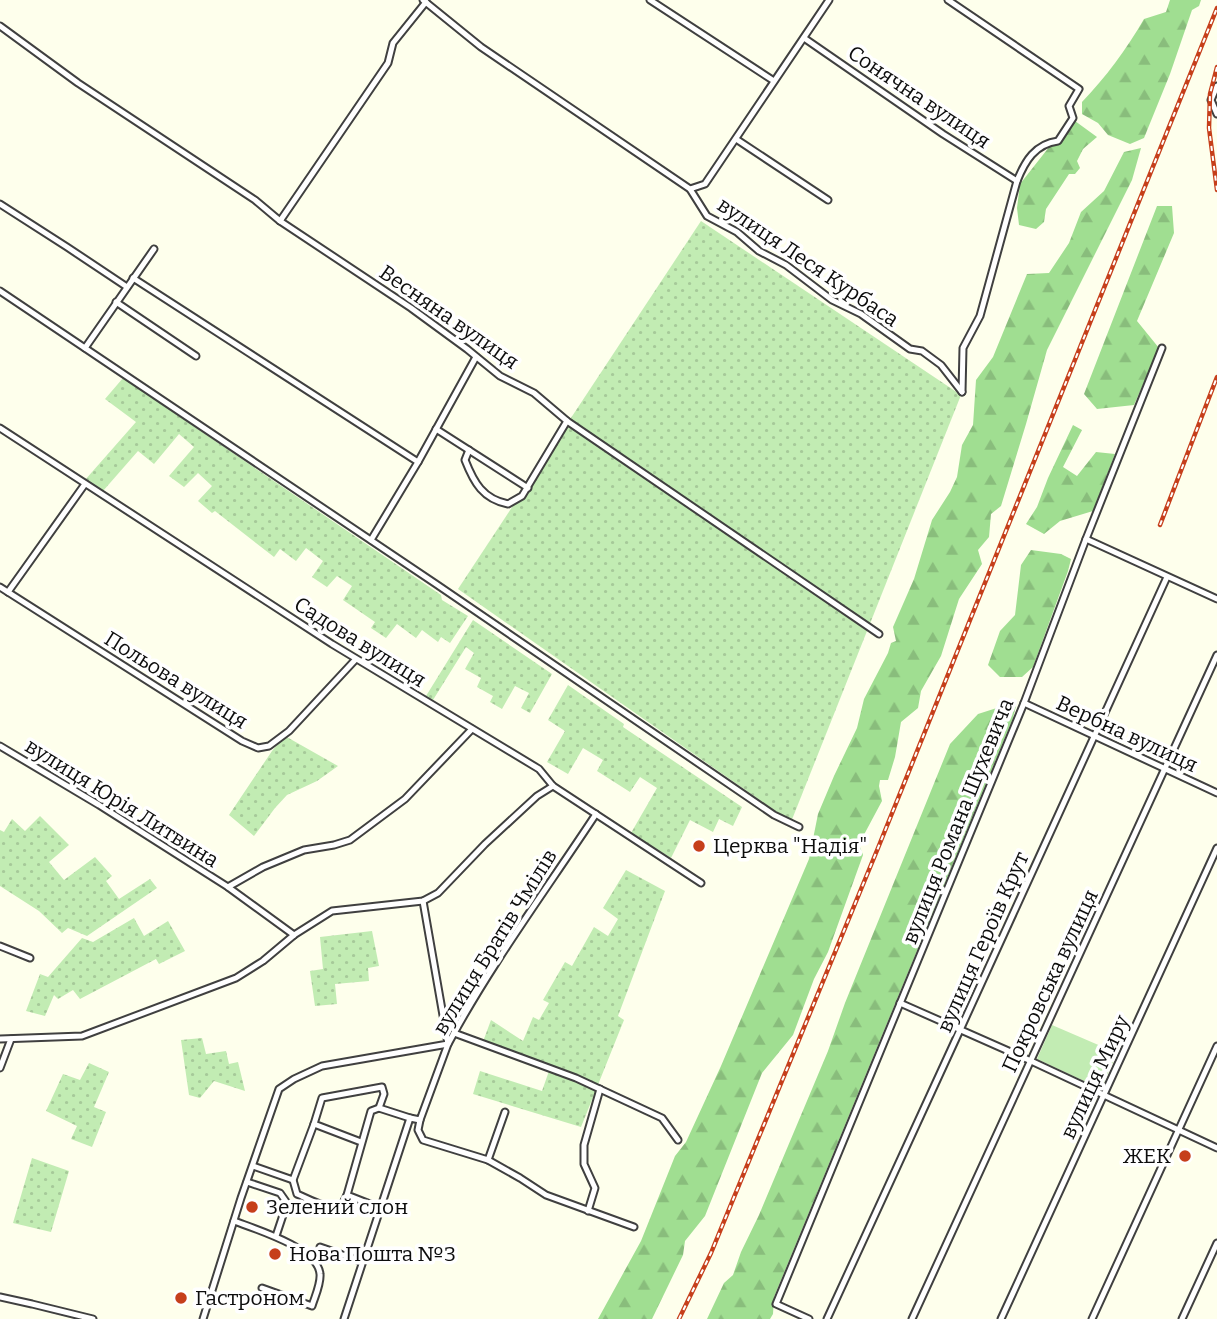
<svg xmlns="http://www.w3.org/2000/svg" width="1217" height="1319" font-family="Bitter,serif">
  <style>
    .grass { fill: #c2ecb3 }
    .forest { fill: url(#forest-firs) }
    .garden { fill: url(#garden-dots) }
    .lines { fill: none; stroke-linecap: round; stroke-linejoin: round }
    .minor-casing { stroke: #404040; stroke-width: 9 }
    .minor { stroke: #fff; stroke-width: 5 }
    .rail-casing { stroke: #c63f1b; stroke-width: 4.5 }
    .rail { stroke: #fff; stroke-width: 2; stroke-dasharray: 5; stroke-linecap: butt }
    .poi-dot { fill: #c63f1b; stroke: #fff; stroke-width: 2.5 }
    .labels { text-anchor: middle; stroke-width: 7; stroke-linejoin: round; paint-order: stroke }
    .street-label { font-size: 21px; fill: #0d0d0d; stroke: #fff }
    .poi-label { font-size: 21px; fill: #0d0d0d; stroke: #fff; text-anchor: start }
  </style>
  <defs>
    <pattern id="forest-firs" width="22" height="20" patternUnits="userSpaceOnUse" patternTransform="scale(1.75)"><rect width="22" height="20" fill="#a0de91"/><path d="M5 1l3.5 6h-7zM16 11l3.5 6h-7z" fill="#89bd7c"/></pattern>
    <pattern id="garden-dots" width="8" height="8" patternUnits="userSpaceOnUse" patternTransform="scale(1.75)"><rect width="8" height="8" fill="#c2ecb3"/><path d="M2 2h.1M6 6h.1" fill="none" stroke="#a6c999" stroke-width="1.8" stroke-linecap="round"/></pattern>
  </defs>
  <rect width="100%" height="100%" fill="#feffec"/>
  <!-- grass -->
  <path class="grass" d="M1052 1025 1117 1053 1101 1089 1037 1059Z"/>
  <!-- forest -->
  <g class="forest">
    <path d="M1170 0H1201L1199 6 1192 10 1170 74 1144 138 1130 144 1108 135 1098 123 1082 114V102C1106 77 1126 50 1144 19L1166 12Z"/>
    <path d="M1075 121 1097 137 1083 149 1077 161 1080 168 1075 174H1069L1046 209 1044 222 1036 229 1019 225 1017 208 1020 184 1068 123Z"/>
    <path d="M1141 148 1132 180 1047 350 1026 424 1001 506 991 514 989 537 978 550 982 564 959 599 941 656 921 691 918 708 901 722 895 757 888 780H880L879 786 882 801 859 844 863 855 828 952 814 979 793 1035 762 1073 705 1216 685 1241 683 1255 652 1319H598L641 1241 675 1156 686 1142 721 1066 809 859 818 814 834 776 857 728 864 699 888 653 891 643 896 641 893 627 914 579 932 520 950 492 957 477 962 445 973 425 976 380 993 357 1027 274 1049 273 1069 243 1081 212 1104 191 1124 152Z"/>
    <path d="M1157 206H1172L1174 233 1137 321 1159 348 1134 405 1097 409 1084 394Z"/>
    <path d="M1073 425 1082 430 1063 467 1077 476 1096 452 1115 454 1093 511 1060 521 1044 534 1026 524 1037 507 1048 478Z"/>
    <path d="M1031 550 1061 554 1071 559 1068 571 1033 667 1022 677H1000L988 665 1000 631 1015 615 1021 565Z"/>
    <path d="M1003 706H1016L1013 718 774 1297 773 1314 770 1319H707L724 1283 733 1275 741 1252 759 1215 828 1051 845 1003 950 744 978 714Z"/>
  </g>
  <!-- garden -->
  <g class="garden">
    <path d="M701 221 961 395 791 822 458 589Z"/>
    <path d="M123 378 441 595 442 600 468 616 450 643 441 637 438 642 422 630 416 638 397 624 386 638 371 628 375 622 343 600 352 586 337 576 327 587 312 577 323 561 306 548 296 561 280 549 274 557 215 511 212 513 198 501 212 486 198 473 184 487 169 476 194 447 179 434 154 464 138 451 103 491 85 480 136 422 105 399Z"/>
    <path d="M473 620 552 674 530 713 521 708 529 693 515 686 502 709 490 702 493 696 477 687 481 678 465 669 474 653 466 647 433 700 426 696Z"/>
    <path d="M568 685 624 724 623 727 742 807 733 826 719 819 713 832 690 820 671 858 631 833 657 788 640 777 630 792 597 771 603 760 583 748 568 774 547 762 565 731 548 720Z"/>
    <path d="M285 736 338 766 317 781 287 795 275 808 254 836 229 815 272 751Z"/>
    <path d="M40 816 69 845 49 862 64 880 95 857 112 876 106 881 119 899 150 879 157 888 87 936 68 928 62 933 39 911 0 886V830L4 832 12 819 25 831Z"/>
    <path d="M626 870 665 891 618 1016 624 1020 581 1127 473 1094 480 1071 542 1091 549 1071 481 1047 491 1020 523 1041 533 1017 539 1020 549 1003 543 1000 565 962 572 966 594 927 608 936 618 919 603 908Z"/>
    <path d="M134 918 144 936 168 921 185 951 159 964 156 959 80 999 73 990 58 999 54 995 45 1016 26 1011 40 974 48 977 82 938 93 942Z"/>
    <path d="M372 931 379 966 368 968 369 981 335 984 337 1004 315 1006 310 971 323 969 320 937Z"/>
    <path d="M202 1038 206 1054 226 1051 229 1064 238 1062 245 1091 214 1081 200 1098 189 1095 181 1040Z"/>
    <path d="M89 1063 109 1072 94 1107 106 1112 92 1147 71 1139 77 1126 46 1111 63 1074 80 1080Z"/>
    <path d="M32 1158 69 1171 51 1232 13 1223Z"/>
  </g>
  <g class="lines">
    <!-- minor casing -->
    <g class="minor-casing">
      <g id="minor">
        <path d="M423 0 481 47 690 189 707 216 737 232 759 251 786 265 832 300 861 314 910 349 922 351 941 365 962 392"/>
        <path d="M650 0 774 81"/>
        <path d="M948 0 1079 89 1069 106 1073 118 1058 141C1035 144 1025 161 1017 181L980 316 963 348 962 392"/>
        <path d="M0 26 78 83 255 200 280 221 411 308 467 349 500 376 534 393 567 421 879 634"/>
        <path d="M804 38 943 134 1017 181"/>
        <path d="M1217 86 1211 100 1217 114"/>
        <path d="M736 139 828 200"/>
        <path d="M690 189 705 184 829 0"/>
        <path d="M0 204 67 247 127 287"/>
        <path d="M280 221 388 63 393 43 426 2"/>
        <path d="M133 278 418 462"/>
        <path d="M0 291 436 584 774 815 799 827"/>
        <path d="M116 302 196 356"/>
        <path d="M85 348 154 249"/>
        <path d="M0 428 332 644 539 769 553 786 701 883"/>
        <path d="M436 429 528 488"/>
        <path d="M469 450 465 460C474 483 483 499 508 504L522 496 567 421"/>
        <path d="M1086 539 1217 599"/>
        <path d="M371 540 418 462 476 357"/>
        <path d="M0 587 242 741 258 748 269 746 289 731 356 659"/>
        <path d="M8 592 85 484"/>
        <path d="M1024 703 1217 793"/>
        <path d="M0 746 99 805 228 887 294 935"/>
        <path d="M228 887 263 867 304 850 334 845 350 840 405 799 472 729"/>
        <path d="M0 946 30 958"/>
        <path d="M900 1003 1031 1061 1217 1148"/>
        <path d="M454 1033 576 1078 662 1118 678 1140"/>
        <path d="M0 1039 82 1036 236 978 263 961 294 935 332 911 423 901 438 893 485 844 537 796 553 786"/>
        <path d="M0 1068 11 1039"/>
        <path d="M420 1120 418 1130 423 1140 488 1160 520 1178 546 1195 634 1227"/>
        <path d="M361 1142 314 1124 322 1098 382 1087 384 1094 379 1108"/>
        <path d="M488 1160 505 1112"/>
        <path d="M253 1166 293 1180 314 1124"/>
        <path d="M293 1180 297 1194C311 1200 327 1210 342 1205L347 1195"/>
        <path d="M247 1182 280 1193 287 1203 276 1236"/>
        <path d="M380 1208 347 1195 371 1111 379 1108 410 1118"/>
        <path d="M588 1211 595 1188 584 1164V1145L600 1089"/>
        <path d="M234 1221C255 1229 318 1248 320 1274 321 1284 315 1296 312 1306L262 1288"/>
        <path d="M320 1247 363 1262"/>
        <path d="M0 1297 32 1304 93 1319"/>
        <path d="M203 1319 241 1198 279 1089 294 1079 322 1066 448 1044 423 901"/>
        <path d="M344 1319 410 1118 420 1120 448 1044C491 964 546 890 596 814"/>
        <path d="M809 1319 776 1304 1024 703 1086 539 1162 348"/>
        <path d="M827 1319 960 1030 1167 577"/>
        <path d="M912 1319 1217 655"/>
        <path d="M1001 1319 1217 848"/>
        <path d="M1092 1319 1217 1046"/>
        <path d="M1182 1319 1217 1243"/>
      </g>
    </g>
    <!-- minor -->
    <use href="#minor" class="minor"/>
    <!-- rail casing -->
    <g class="rail-casing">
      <g id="rail">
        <path d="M1217 67 1210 94 1209 128 1217 190"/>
        <path d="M1160 525 1217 377"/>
        <path d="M679 1319 711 1253 878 848 1217 8"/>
      </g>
    </g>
    <!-- rail -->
    <use href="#rail" class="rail"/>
  </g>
  <!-- markers -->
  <g class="poi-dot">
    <circle cx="699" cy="846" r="7"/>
    <circle cx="1185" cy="1156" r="7"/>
    <circle cx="252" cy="1207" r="7"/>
    <circle cx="275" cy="1254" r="7"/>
    <circle cx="181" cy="1298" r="7"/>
  </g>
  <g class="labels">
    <!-- street labels -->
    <g class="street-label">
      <text transform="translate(919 97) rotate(34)" y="7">Сонячна вулиця</text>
      <text transform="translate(808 262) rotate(34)" y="7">вулиця Леся Курбаса</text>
      <text transform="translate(449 317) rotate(35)" y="7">Весняна вулиця</text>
      <text transform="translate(360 642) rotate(32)" y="7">Садова вулиця</text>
      <text transform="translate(176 680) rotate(32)" y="7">Польова вулиця</text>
      <text transform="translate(1127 734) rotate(25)" y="7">Вербна вулиця</text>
      <text transform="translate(122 803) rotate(32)" y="7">вулиця Юрія Литвина</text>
      <text transform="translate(958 821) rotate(-68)" y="7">вулиця Романа Шухевича</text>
      <text transform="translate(495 942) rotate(-58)" y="7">вулиця Братів Чмілів</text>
      <text transform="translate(983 942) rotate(-66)" y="7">вулиця Героїв Крут</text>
      <text transform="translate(1050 981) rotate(-65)" y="7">Покровська вулиця</text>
      <text transform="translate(1095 1077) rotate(-65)" y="7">вулиця Миру</text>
    </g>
    <!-- poi labels -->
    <g class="poi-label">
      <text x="713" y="853">Церква "Надія"</text>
      <text x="1171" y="1163" text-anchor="end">ЖЕК</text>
      <text x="266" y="1214">Зелений слон</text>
      <text x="289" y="1261">Нова Пошта №3</text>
      <text x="195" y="1305">Гастроном</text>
    </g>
  </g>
</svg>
